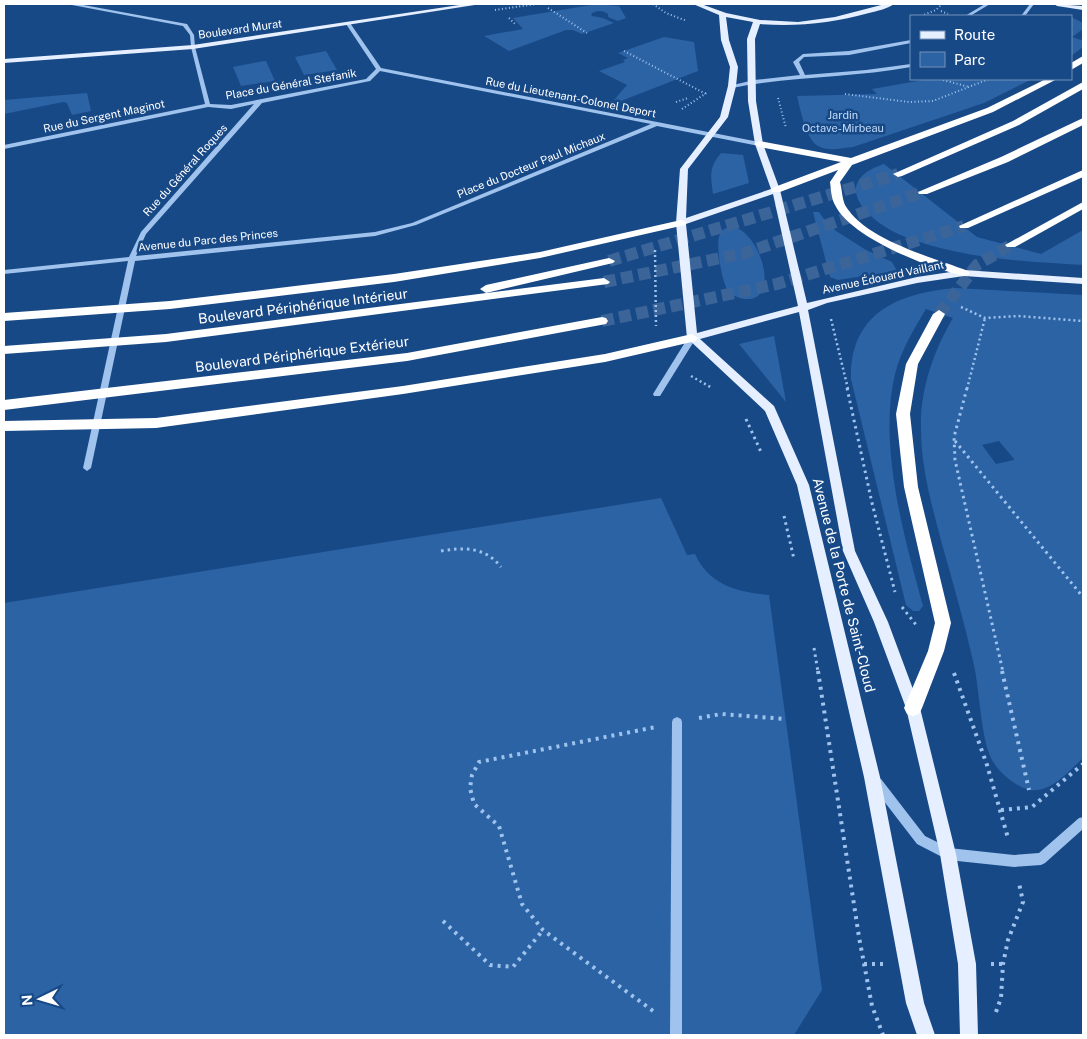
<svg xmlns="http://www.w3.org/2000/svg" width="1087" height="1039" font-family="'Public Sans',sans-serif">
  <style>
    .green { fill: #2b63a5; fill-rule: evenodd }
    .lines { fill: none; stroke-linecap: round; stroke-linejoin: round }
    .highway-tunnel { stroke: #3b6499; stroke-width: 12; stroke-dasharray: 12 5.5; stroke-linecap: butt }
    .path-far3 { stroke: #9fc3ed; stroke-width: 2; stroke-dasharray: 1 2.5; stroke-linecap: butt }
    .path-far2 { stroke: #9fc3ed; stroke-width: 2.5; stroke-dasharray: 2 3; stroke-linecap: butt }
    .path-far1 { stroke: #9fc3ed; stroke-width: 3; stroke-dasharray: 2.5 4; stroke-linecap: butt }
    .path { stroke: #9fc3ed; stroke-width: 4; stroke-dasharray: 3 5; stroke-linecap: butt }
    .minor { fill: #9fc3ed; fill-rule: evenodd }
    .major { fill: #e5efff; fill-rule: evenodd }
    .highway { fill: #fff; fill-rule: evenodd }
    .labels { text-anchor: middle; stroke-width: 5; stroke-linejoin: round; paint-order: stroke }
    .far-street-label { font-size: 11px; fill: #fff; stroke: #184987 }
    .far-park-label { font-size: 11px; fill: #c4ddfa; stroke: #184987 }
    .street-label { font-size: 14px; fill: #fff; stroke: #184987 }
  </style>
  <rect width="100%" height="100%" fill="#184987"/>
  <!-- green -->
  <g class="green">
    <path d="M597 4 619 6 626 18 618 21 608 17V14C603 10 596 10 591 14L592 16 603 18 614 23 582 34 573 30H566L509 51 484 36 523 29 513 18Z"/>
    <path d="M1071 17 1083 23V29L1072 37 1081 40 1083 38V47L1071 56Z"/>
    <path d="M664 37 694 42 698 71 621 101 614 100 627 85 599 71 625 62 623 60 628 58 618 53Z"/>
    <path d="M326 51 337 70 304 75 295 57Z"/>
    <path d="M264 61H266L275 81 241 86 233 67Z"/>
    <path d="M929 79H1032L984 103 853 147C842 148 828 152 818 146 806 140 800 108 797 96L877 94 872 89Z"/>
    <path d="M87 93 91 111 72 115 67 103 63 102 4 114V100Z"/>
    <path d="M721 153 743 155 749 183 713 194C711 175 708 169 721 153Z"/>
    <path d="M884 164 977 237 1041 254 1083 230V265C1022 261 961 259 903 236 869 222 827 183 884 164Z"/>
    <path d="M813 212H819L826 222 836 231 866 250 892 262 897 271 838 280 830 277Z"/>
    <path d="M735 227C761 236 779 297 749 299 742 300 733 296 728 291 722 282 714 241 721 232 724 227 729 228 735 227Z"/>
    <path d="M956 288 1083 295V758C1069 771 1051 793 1030 790 1016 787 999 773 992 760 980 737 980 688 973 661 964 621 953 583 942 544 932 506 921 468 921 429 920 390 933 352 953 318L926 309C914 329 901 350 895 374 878 445 904 537 923 606L919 611H913L906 605 851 379C850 312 899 293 956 288ZM999 441 1014 459V460L996 464 982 445Z"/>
    <path d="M774 336 786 402 739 344Z"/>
    <path d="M661 498 687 555 695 554C709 585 737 592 769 595L822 990 794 1035H4V603Z"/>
  </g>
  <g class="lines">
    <!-- highway-tunnel -->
    <g class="highway-tunnel">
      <path d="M609 261 898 174"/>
      <path d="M604 282 745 253 923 192"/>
      <path d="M939 314 977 265 1011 245"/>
      <path d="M602 321 777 284 964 226"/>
    </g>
    <!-- path-far3 -->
    <g class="path-far3">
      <path d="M653 4 666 13 687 21"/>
      <path d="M548 8 587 33"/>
      <path d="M495 10 536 4"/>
      <path d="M941 11 948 14"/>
      <path d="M921 16 936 10 942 4"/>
      <path d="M509 18 516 25"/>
      <path d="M624 51 706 94"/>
      <path d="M943 80 969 87"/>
      <path d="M845 94 909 102 933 101 989 79"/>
      <path d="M778 98 786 128"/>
      <path d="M676 102 688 98"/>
      <path d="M682 109 708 92"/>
    </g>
    <!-- path-far2 -->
    <g class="path-far2">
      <path d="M655 250 656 326"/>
      <path d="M961 307 985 318 1018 316 1083 321"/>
      <path d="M831 319 848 389"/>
      <path d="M691 376 712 388"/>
      <path d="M967 389 985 318"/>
    </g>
    <!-- path-far1 -->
    <g class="path-far1">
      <path d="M847 388 872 503 895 592"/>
      <path d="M967 388 954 437 955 460 1003 672"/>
      <path d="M746 419 761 452"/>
      <path d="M955 441 1083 597"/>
      <path d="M784 516 794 559"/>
      <path d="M441 551C465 547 485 547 501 567"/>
      <path d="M902 607 917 626"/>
      <path d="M814 648 818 672"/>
    </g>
    <!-- path -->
    <g class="path">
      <path d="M818 671 859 937 872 1006 883 1035"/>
      <path d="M1002 671 1029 790"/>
      <path d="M954 673 987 765 1008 838"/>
      <path d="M699 718 721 714 785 719"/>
      <path d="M1001 810 1032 807 1083 764"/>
      <path d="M443 921 490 965 513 967 543 930"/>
      <path d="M864 964H883"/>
      <path d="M991 964H1003"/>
      <path d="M653 1011 543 930 522 904 499 826 474 804 470 788 472 775 479 762 656 727"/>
      <path d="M996 1012 1001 998 1003 964 1008 940 1023 902 1019 883"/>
    </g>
    <!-- minor -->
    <g class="minor">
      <path d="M70 4H78L187 24 194 35 195 47 210 104 231 105 366 79 376 69 346 24 348 23H350L381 68 759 142 762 144 759 146 657 126 416 225 375 236 135 261 91 468 87 471 83 468 128 261 4 274V270L129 257 141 232 254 104 231 109 208 107 4 149V145L205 104 191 47 190 35 183 26 72 5ZM380 71 651 124 412 223 375 232 136 256 146 234 262 103 370 81Z"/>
      <path d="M985 4H990L970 16H965Z"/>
      <path d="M1030 4H1034L1025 16H1021Z"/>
      <path d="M911 40V43L849 55 804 57 799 62 805 75 866 70 911 64V67C851 78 791 76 732 88L729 86 754 80 800 75 793 62 803 54 849 51Z"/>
      <path d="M689 336H695L696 338 660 396H654L653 394Z"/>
      <path d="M677 717 681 719 682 722V1035H670L672 722 673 719Z"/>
      <path d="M877 778 881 779 925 836 949 848 1014 855 1039 853 1079 818 1083 817V829L1045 863 1041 865 1014 867 948 860 944 858 917 844 873 787 872 783 873 779Z"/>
    </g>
    <!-- major -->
    <g class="major">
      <path d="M466 4H481L193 49 4 63V59L193 45Z"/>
      <path d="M693 4H701L726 13 760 20 798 22 835 17 885 4H894C887 9 877 11 869 13 832 23 797 27 760 24L755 39 756 101 763 144 780 190 807 303 917 277 964 270 1083 278V284L964 276 917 283 827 303 808 310 855 551 888 622 920 708 956 854 976 964 978 1035H960L958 964 940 854 906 708 874 622 843 551 799 312 700 339 774 406 809 485 880 777 924 1003 935 1035H917L906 1003 864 777 797 485 765 411 687 338 676 223 680 169 720 117 728 86 730 67 721 40 719 15ZM726 17 753 22 747 39 748 101 755 144 771 189 686 218 688 169 728 117 736 86 738 67 729 40ZM773 194 798 306 697 333 686 224Z"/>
      <path d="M1054 4 1083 6V10L1057 6Z"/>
    </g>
    <!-- highway -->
    <g class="highway">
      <path d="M1083 56V63L1071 70V63Z"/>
      <path d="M1046 79H1057L993 112 852 165 840 182C842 189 842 198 845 205 865 240 932 257 968 271L970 273 968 275 964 276C929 268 851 238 835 205 831 198 831 189 830 182L838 170 780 192H772L771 190 772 188 841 162 759 147 754 144 759 141 851 158 987 108Z"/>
      <path d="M1083 82V89L1019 125 902 176 898 177 893 174 1013 121Z"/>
      <path d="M1083 118V125L1008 162 927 194H919L918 192 1001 157Z"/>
      <path d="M1083 170V177L968 228H960L959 226Z"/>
      <path d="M1083 202V209L1015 247H1007L1005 245Z"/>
      <path d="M681 220 685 221 686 223 685 225 540 258 394 282 170 309 4 321V313L170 301 394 274 540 252Z"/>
      <path d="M609 258 615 261 613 263 486 293 480 289 486 285Z"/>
      <path d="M604 278 610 282 608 284 166 342 4 354V346L166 334Z"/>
      <path d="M939 310 945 314 918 364 910 414 918 487 951 623 944 651 922 708 919 714 913 716 907 714 904 708 928 651 935 623 904 487 896 414 906 364 933 314Z"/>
      <path d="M602 317 606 318 608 321 606 324 407 361 4 410V400L407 353Z"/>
      <path d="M692 334 698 338 696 341 605 362 403 394 156 428 4 431V421L156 418 403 386 605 354Z"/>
    </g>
  </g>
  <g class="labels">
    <!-- far-street labels -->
    <g class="far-street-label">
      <text transform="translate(240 29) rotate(-8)" y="4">Boulevard Murat</text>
      <text transform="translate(291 84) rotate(-10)" y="4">Place du Général Stefanik</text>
      <text transform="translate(571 97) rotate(11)" y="4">Rue du Lieutenant-Colonel Deport</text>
      <text transform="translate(104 116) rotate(-12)" y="4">Rue du Sergent Maginot</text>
      <text transform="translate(531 165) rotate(-22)" y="4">Place du Docteur Paul Michaux</text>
      <text transform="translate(185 170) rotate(-48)" y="4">Rue du Général Roques</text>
      <text transform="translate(208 240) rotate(-6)" y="4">Avenue du Parc des Princes</text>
      <text transform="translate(883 277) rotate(-12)" y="4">Avenue Édouard Vaillant</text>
    </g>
    <!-- far-park labels -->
    <g class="far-park-label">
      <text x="843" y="119">Jardin<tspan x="843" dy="13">Octave-Mirbeau</tspan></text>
    </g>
    <!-- street labels -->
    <g class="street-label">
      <text transform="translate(303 306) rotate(-7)" y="5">Boulevard Périphérique Intérieur</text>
      <text transform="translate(302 354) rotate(-7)" y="5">Boulevard Périphérique Extérieur</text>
      <text transform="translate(844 585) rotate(76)" y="5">Avenue de la Porte de Saint-Cloud</text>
    </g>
  </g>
  <!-- border -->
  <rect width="1087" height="1039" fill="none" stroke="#ffffff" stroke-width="10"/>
  <!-- legend -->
  <rect x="910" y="15" width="162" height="65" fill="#184987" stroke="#7492b7"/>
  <rect x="920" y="31" width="25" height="8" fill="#e5efff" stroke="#7492b7"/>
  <text x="954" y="40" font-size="15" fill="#ffffff">Route</text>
  <rect x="920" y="52" width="25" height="15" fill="#2b63a5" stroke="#7492b7"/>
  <text x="954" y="65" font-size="15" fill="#ffffff">Parc</text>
  <!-- north arrow -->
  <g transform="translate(40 999) rotate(265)" stroke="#184987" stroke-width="4" paint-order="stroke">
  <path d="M0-4L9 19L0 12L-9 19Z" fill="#ffffff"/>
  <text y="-8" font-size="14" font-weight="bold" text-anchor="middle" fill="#ffffff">N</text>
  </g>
</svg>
